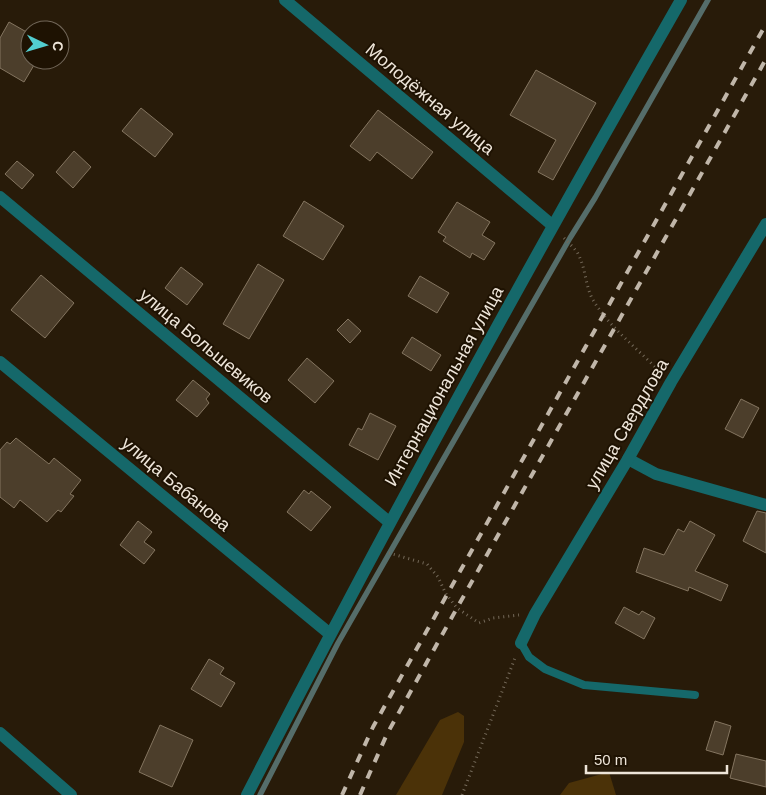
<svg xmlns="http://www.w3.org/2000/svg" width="766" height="795" font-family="Arial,sans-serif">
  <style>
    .green { fill: #4b3208 }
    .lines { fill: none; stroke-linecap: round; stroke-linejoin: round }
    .stream { stroke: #556d6a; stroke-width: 5.5 }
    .building { fill: #4c3e2b; stroke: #847560 }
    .path { stroke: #746959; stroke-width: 3; stroke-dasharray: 1 4; stroke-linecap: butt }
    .lane { stroke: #15686a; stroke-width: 8 }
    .street { stroke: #15686a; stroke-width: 12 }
    .rail { stroke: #c0b6a9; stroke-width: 4; stroke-dasharray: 9 9; stroke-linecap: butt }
    .labels { text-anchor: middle; stroke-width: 4; stroke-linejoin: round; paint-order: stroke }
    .street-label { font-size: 18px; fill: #eee5d9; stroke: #1e1202 }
  </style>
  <rect width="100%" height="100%" fill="#281b09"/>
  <!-- green -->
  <g class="green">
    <path d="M458 712 464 716V742L442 795H396L440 720Z"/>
    <path d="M609 772 616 795H560L569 783Z"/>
  </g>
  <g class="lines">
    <!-- stream -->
    <path class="stream" d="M260 795 338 643 570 238 595 198 708 0"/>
  </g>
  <!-- building -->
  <g class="building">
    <path d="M9 22 30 34V60H37L24 82 0 68V38Z"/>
    <path d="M536 70 596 103 553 180 538 172 556 140 510 115Z"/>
    <path d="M141 108 173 134 155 157 122 131Z"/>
    <path d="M378 110 433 152 412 179 377 152 370 161 350 146Z"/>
    <path d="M74 151 91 167 73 188 56 172Z"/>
    <path d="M17 161 34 175 22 189 5 174Z"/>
    <path d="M304 201 344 226 323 260 283 236Z"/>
    <path d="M457 202 490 222 482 235 495 243 484 260 472 253 470 258 443 241 446 237 438 232Z"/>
    <path d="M258 264 284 280 249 339 223 324Z"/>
    <path d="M181 267 203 284 187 305 165 288Z"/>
    <path d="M41 275 74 303 45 338 11 310Z"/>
    <path d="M420 276 449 293 437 313 408 296Z"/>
    <path d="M348 319 361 331 350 343 337 330Z"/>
    <path d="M412 337 441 355 431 371 402 353Z"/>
    <path d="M307 358 334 381 315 403 288 380Z"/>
    <path d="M193 380 210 394 206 399 209 403 197 417 176 400Z"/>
    <path d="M741 399 759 408 743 438 725 429Z"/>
    <path d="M370 413 396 426 378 460 349 445 358 428 362 430Z"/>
    <path d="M16 438 49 464 54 458 81 480 70 494 74 496 61 512 58 510 47 522 20 500 14 508 0 497V450L7 442 10 444Z"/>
    <path d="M304 490 309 494 311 491 331 507 311 531 287 512Z"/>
    <path d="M757 511 766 513V553L743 541Z"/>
    <path d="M138 521 152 532 144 542 155 550 144 564 120 545Z"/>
    <path d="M690 521 715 535 695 571 728 585 721 601 689 587 688 591 636 572 644 548 664 555 678 529 684 532Z"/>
    <path d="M624 607 639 615 642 611 655 618 644 639 615 623Z"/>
    <path d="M209 659 224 668 220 674 235 683 221 707 191 689Z"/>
    <path d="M715 721 731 726 723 755 706 750Z"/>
    <path d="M160 725 193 740 172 787 139 772Z"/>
    <path d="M736 754 766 761V787L730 778Z"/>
  </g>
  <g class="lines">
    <!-- path -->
    <g class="path">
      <path d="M564 238C568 242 573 247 577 252 586 267 585 286 593 300 610 328 638 349 660 372"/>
      <path d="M389 553 427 564 438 577 446 594 457 608 479 623 493 618 519 615"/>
      <path d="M462 795 515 658"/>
    </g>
    <!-- lane -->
    <path class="lane" d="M521 643 529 657 545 669 584 685 695 695"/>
    <!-- street -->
    <g class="street">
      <path d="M285 0 552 225"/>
      <path d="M0 197 389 522"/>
      <path d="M0 362 330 634"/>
      <path d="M628 459 656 474 766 505"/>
      <path d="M521 643 535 614 628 459 671 382 766 224"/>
      <path d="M0 733 71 795"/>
      <path d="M247 795C385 526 531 262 681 0"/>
    </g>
    <!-- rail -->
    <g class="rail">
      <path d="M342 795 373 727 766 24"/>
      <path d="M360 795 387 734 457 608 766 59"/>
    </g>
  </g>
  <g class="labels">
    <!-- street labels -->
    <g class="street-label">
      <text transform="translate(430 99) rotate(40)" y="6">Молодёжная улица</text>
      <text transform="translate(206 346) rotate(40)" y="6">улица Большевиков</text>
      <text transform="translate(444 386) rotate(-61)" y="6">Интернациональная улица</text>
      <text transform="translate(627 424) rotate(-60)" y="6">улица Свердлова</text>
      <text transform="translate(176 484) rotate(40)" y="6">улица Бабанова</text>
    </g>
  </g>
  <!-- north arrow -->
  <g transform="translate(45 45) rotate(95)"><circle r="24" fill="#1e1202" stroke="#716658"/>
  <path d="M0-4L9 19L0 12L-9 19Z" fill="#52cdcf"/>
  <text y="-8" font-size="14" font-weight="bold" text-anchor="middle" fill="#eee5d9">С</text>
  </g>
  <!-- scale -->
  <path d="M586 765v8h141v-8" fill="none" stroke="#eee5d9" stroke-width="2.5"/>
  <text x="594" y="765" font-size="15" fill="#eee5d9" stroke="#1e1202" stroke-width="4" paint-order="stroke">50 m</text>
</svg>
